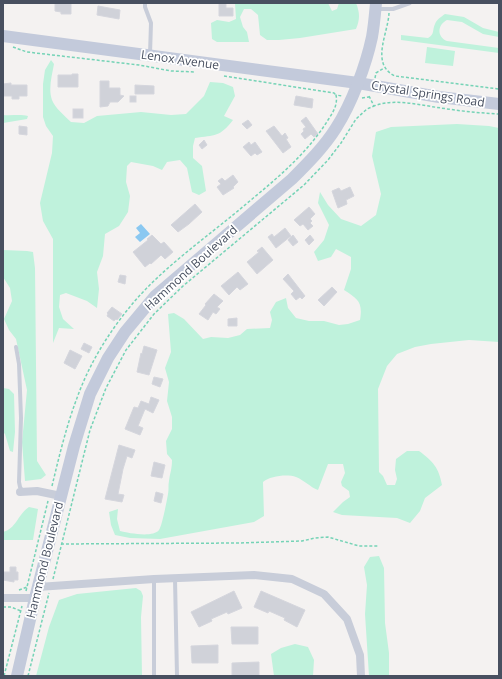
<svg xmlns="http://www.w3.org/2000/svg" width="502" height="679" font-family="'Open Sans',sans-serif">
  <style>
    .green { fill: #bff2dc }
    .water { fill: #8ac8f1 }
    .building { fill: #d0d2d9; stroke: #d5d6dd }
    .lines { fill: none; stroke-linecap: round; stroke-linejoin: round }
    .path { stroke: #75d3b6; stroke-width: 1.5; stroke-dasharray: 3 2; stroke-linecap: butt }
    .lane { stroke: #c8cdd9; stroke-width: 4 }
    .street { stroke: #c8cdd9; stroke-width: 8 }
    .secondary { stroke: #c3cadb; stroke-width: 12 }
    .labels { text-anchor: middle; stroke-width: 3.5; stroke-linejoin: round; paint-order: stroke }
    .street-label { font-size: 12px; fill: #485060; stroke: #fff }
  </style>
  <rect width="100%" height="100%" fill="#f4f2f1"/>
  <!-- green -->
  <g class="green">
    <path d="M235 3H328L332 11 337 9 339 3H356C360 13 360 19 356 29L300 38 279 40H267L260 35 258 15 251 9H244L240 17 243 27 247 32 249 42H217L212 39 211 23 217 20 229 22 236 19Z"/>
    <path d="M445 14 464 17 483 28 499 32V37L483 34 462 22 447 20C437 25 437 37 447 41L499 48V53L401 40V35L428 38C435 34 432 30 435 24 437 19 441 17 445 14Z"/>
    <path d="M427 47 455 51 453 66 425 63Z"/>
    <path d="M51 60 54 64C52 75 48 89 52 100 55 108 65 116 71 122L84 123 97 116 141 112 171 115 186 114 204 96 210 82 223 83 233 87 235 96 224 116 233 120C220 137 215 135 195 138L193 146V158L202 166 206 191 199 195 192 192 187 168 180 160 167 162 162 170 153 166 131 162 127 166 126 182 130 196 128 212 119 226 105 234 103 256 97 272 99 289 97 308 87 301 66 293 60 295 59 307 63 319 74 329 59 328 53 343V239L43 221 40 203 52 153 53 136 46 126 43 117V84L45 70Z"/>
    <path d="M3 115C11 116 20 114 28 116L27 119 3 123Z"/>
    <path d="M457 124 489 126 499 128V342L469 340 431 344 415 347 397 354 387 366 378 389 379 472 383 476 387 485H395L397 479 395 470 396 459 407 451H419C433 461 439 468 442 485L425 498 420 511 410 523 397 518 342 515 333 512 343 502 350 497 349 491 342 486 341 482 345 473 343 464H328L318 490C310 487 304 480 296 477 287 474 270 476 263 482L264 516 254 522 160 539 130 538 115 535 111 525 109 512 118 509 117 519 120 531C128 533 153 538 159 530 162 526 167 500 168 494 169 489 168 485 169 481 170 473 172 469 172 460L167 454 166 441 172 429V417L167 401 169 382 165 368 171 352 168 314 174 313 184 319 203 339 211 337 228 338 240 335 247 329 270 328 272 320 270 312 276 302 286 298 288 308 296 318 309 321H324L339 325 348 324 360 320C363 302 358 299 344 290L351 269V257L336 249 331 257 318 261 314 252 324 240 329 225 318 203 320 192 328 205 341 219 361 226 376 215 381 194 372 156 376 132 391 127Z"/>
    <path d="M3 250 27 251 33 252 35 268 37 461 46 475 41 479 25 481 22 442 27 390 16 339 9 330 4 319 12 301 10 288 3 277Z"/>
    <path d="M3 388 9 389 14 394 15 432 13 452 10 451 5 434 3 432Z"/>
    <path d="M29 507 38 509 33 540H3V532C16 529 18 514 29 507Z"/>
    <path d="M379 556 384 568 385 623 389 653V676H369L365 614 367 585 364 567 370 557Z"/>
    <path d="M136 588 141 591 143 596 141 617 142 676H36L49 627 59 600 77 594Z"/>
    <path d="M295 644 308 647 314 660 313 676H274L271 654 281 648Z"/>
  </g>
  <!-- water -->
  <path class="water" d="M141 224 150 234 140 242 135 237 140 233 136 228Z"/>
  <!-- building -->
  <g class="building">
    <path d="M55 3 71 4V14H61V12L55 11Z"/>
    <path d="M219 3H226V8H233V16H219Z"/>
    <path d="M98 6 120 10 119 19 97 15Z"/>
    <path d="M72 74H78V87H58V75H72Z"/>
    <path d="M100 81H109V88H120V95L124 96 118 102H110L108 106 100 107Z"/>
    <path d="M11 83V85H27V96H19V99H12V96H3V84Z"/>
    <path d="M135 85 154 86V94H135Z"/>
    <rect x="130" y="96" width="6" height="6"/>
    <path d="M296 96 313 99 312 108 294 105Z"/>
    <rect x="73" y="109" width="10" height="9"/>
    <path d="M306 117 318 134 314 137 311 134 305 139 301 134 304 131 303 129 306 127 301 121Z"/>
    <path d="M248 120 252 125 247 129 242 124Z"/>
    <path d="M19 126 27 127V135L19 134Z"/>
    <path d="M274 126 282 136 285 133 288 138 286 139 291 147 283 153 266 131Z"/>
    <path d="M204 140 207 145 202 149 199 145Z"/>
    <path d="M249 142 251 145 255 142 262 152 257 155 255 153 251 156 243 147Z"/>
    <path d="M233 175 238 182 233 187 234 188 223 195 217 187 221 184 218 181 222 178 225 181Z"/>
    <path d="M350 187 354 196 346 200 347 204 338 208 332 191 339 188 341 191Z"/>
    <path d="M195 204 202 212 189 224 178 232 171 225Z"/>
    <path d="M309 207 315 214 310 219 312 221 310 223 313 226 308 230 303 224 300 226 294 220Z"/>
    <path d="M285 228 291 236 276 248 268 237 272 234 274 237Z"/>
    <path d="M152 235 161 244 164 242 173 252 165 259 161 255 151 264 150 263 145 267 133 252 148 240 147 239Z"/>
    <path d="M293 235 298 242 293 246 288 240Z"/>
    <path d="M310 235 314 240 309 245 305 240Z"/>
    <path d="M262 247 273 260 257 274 247 262 259 252 257 251Z"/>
    <path d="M238 272 248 284 240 290 237 287 229 295 221 286Z"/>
    <path d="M288 274 305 296 302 299 300 297 296 300 291 294 294 291 283 279Z"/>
    <path d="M120 275 126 276 125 284 118 282Z"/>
    <path d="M332 287 337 292 324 306 318 300Z"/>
    <path d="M214 294 223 301 217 307 220 309 216 314 213 312 208 320 199 314 206 305 205 304Z"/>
    <path d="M112 307 122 314 117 320 116 319 114 321 107 316 108 314 107 313Z"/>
    <path d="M237 318V326H228V319Z"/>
    <path d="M84 343 92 347 89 353 81 349Z"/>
    <path d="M144 346 157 350 149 375 137 372 141 353 142 354Z"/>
    <path d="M70 350 82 356 75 369 64 363Z"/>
    <path d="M154 377 163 379 160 387 152 384Z"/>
    <path d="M151 397 159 400 153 413 145 409 138 426 143 428 140 435 125 429 134 407 138 408 141 401 149 404Z"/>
    <path d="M119 445 135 450 132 458 127 456 123 469 118 494 124 495 122 502 105 499Z"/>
    <path d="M154 462 165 465 162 478 151 476Z"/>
    <path d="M156 492 163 494 161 503 154 501Z"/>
    <path d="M10 567H16V572H18V580H14V582L3 580V572H10Z"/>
    <path d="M234 591 242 608 228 614 227 612 211 619 212 621 199 627 191 612Z"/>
    <path d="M261 591 305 610 297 627 284 620 285 618 269 611 268 613 254 607Z"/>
    <path d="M231 627H258V644H232Z"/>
    <path d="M218 645V663H192L191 646Z"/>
    <path d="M259 662V676H232V663Z"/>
  </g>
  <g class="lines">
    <!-- path -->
    <g class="path">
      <path d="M389 13C388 34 370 64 395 76L499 89"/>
      <path d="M13 47 27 52 139 65 171 71 195 72"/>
      <path d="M224 76 334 93 336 95"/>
      <path d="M375 78 376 73 384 68"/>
      <path d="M369 96 374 106C395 98 419 105 441 108 460 111 479 113 499 114"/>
      <path d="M362 98 369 97"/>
      <path d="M52 486C59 457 66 427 77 398 89 364 110 330 134 302 163 268 204 239 239 210 271 183 305 157 328 120 333 112 338 105 336 95L342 96"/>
      <path d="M61 544 239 543 302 541 315 538 328 537 359 546H378"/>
      <path d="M53 579 90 430 106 388 126 350 154 314 183 286 304 185 328 160 341 143 356 119 367 109 374 106"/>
      <path d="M19 590 27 587"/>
      <path d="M26 591 48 501"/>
      <path d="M3 607H11L21 611"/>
      <path d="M4 676 22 606"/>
      <path d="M28 676 49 593"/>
    </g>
    <!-- lane -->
    <g class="lane">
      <path d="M145 3V7L151 23 150 54"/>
      <path d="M377 9H393L410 3"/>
      <path d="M16 347 19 364 21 418 19 482 20 487 23 492"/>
      <path d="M175 579 177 676"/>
      <path d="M154 676V579"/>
    </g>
    <!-- street -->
    <g class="street">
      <path d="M20 492 37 491 61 496"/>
      <path d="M38 587 154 579 254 575 292 579 324 594 347 619 360 655 361 676"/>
      <path d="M3 598H35"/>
    </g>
    <!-- secondary -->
    <g class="secondary">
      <path d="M3 36 358 83 439 97 499 104"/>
      <path d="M17 676 35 598 74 446 90 394 108 358 125 332 155 296 292 179C308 163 324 147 336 128 352 103 366 65 372 37 374 26 375 14 376 3"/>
    </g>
  </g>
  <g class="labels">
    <!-- street labels -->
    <g class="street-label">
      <text transform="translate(180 60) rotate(8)" y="4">Lenox Avenue</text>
      <text transform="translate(428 94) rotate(9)" y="4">Crystal Springs Road</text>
      <text transform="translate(191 268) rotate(-42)" y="4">Hammond Boulevard</text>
      <text transform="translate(45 560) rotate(-76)" y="4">Hammond Boulevard</text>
    </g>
  </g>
  <!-- border -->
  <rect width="502" height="679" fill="none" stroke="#485060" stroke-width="8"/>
</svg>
